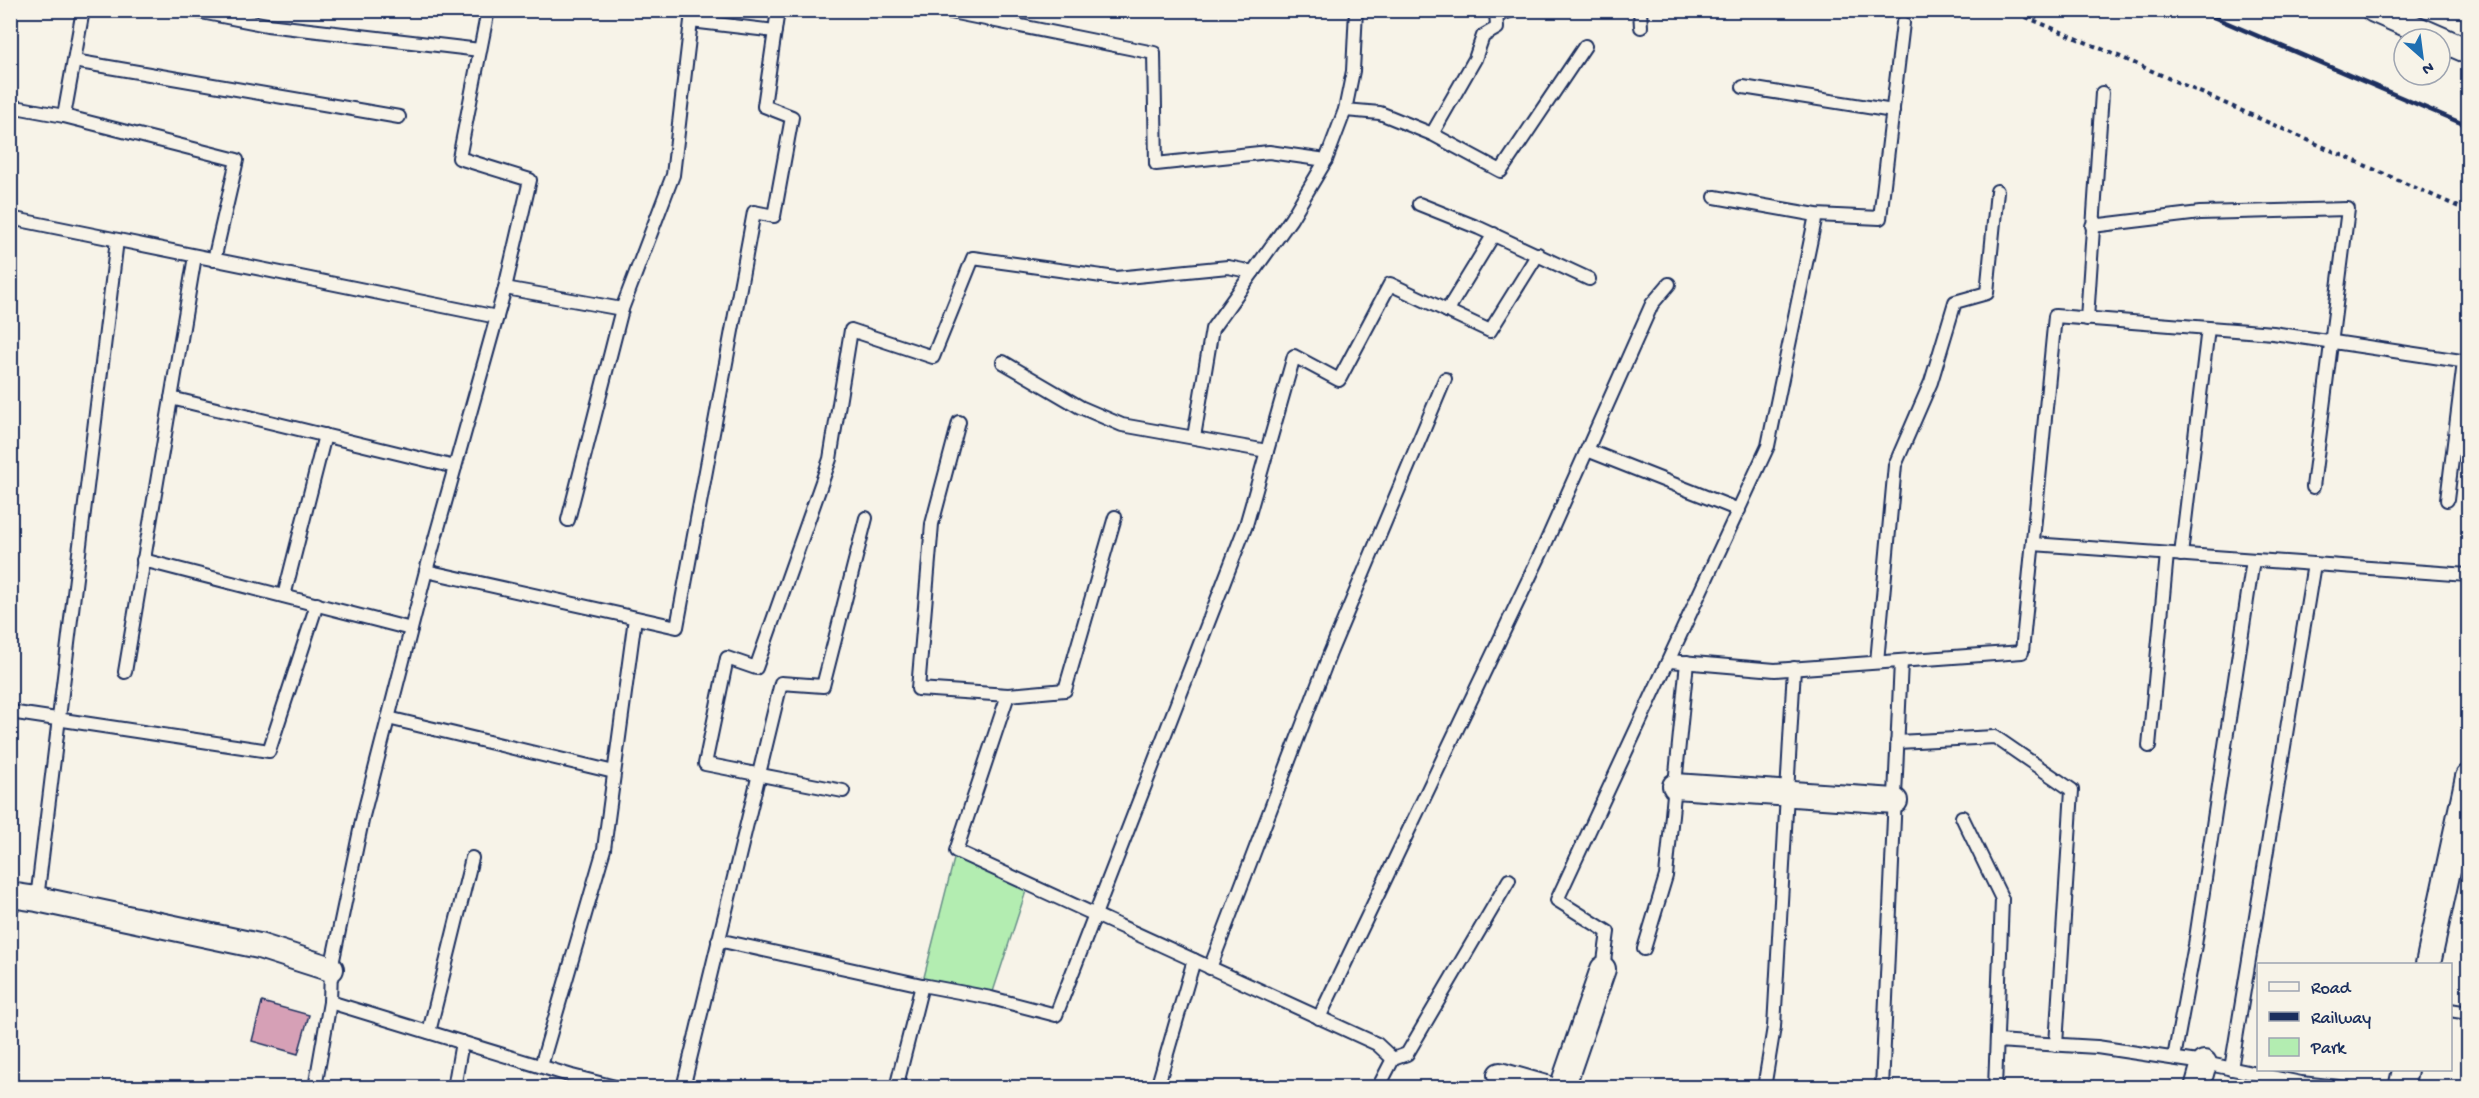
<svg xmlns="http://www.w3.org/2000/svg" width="2479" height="1098" font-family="'Gochi Hand',sans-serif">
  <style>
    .green { fill: #b3edb1; stroke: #678e88; stroke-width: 1.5 }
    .building { fill: #d6a0b6; stroke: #1b2f5e; stroke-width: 1.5 }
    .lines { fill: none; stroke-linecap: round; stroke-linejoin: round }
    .service-casing { stroke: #1b2f5e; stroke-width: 16 }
    .minor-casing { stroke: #1b2f5e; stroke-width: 28 }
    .path { stroke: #1b2f5e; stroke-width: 4; stroke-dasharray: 4.5 4.5; stroke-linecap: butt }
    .service { stroke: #f7f3e8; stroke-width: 12 }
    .minor { stroke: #f7f3e8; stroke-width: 24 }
    .rail { stroke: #1b2f5e; stroke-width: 4.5 }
  </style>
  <rect width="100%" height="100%" fill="#f7f3e8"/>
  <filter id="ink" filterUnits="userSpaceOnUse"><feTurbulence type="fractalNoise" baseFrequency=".0167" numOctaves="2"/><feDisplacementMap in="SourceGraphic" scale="12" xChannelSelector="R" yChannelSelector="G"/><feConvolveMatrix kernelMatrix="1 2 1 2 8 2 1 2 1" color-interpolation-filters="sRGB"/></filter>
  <g filter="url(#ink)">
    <!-- green -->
    <path class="green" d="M956 851 1028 885 991 998 922 985Z"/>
    <!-- building -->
    <path class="building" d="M262 1002 309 1015 298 1054 252 1041Z"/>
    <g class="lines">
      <!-- service casing -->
      <g class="service-casing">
        <g id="service">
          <path d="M191 10 267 25 480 50"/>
          <path d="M488 10 459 158 530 180 505 288"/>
          <path d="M941 10 1154 53 1156 164 1269 152 1326 160"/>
          <path d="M1640 10 1641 27"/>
          <path d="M1496 16 1512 10"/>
          <path d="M74 61 399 117"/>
          <path d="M1743 87 1893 111"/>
          <path d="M10 106 64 116 237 160 214 260"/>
          <path d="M1345 110 1380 113 1432 134 1501 171 1585 46"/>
          <path d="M64 116 83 10"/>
          <path d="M1432 134 1475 59 1483 36 1497 28 1496 10"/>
          <path d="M1715 197 1816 215 1880 218 1903 23"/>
          <path d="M1419 204 1479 228 1589 279"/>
          <path d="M10 218 497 317"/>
          <path d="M2092 226 2200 213 2348 209 2313 487"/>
          <path d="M1447 311 1494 234"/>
          <path d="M2087 319 2102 93"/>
          <path d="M1003 362 1080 407 1122 425 1267 451"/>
          <path d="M171 398 455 467"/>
          <path d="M959 422 932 524 918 689 1008 695 1065 690 1115 517"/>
          <path d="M1194 437 1212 329 1291 219 1326 160 1345 110 1353 71 1356 10"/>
          <path d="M1587 450 1739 510"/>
          <path d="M2447 500 2464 362"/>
          <path d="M568 520 622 309 673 175 691 21 775 31"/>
          <path d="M2033 544 2468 575"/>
          <path d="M2181 555 2208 328"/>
          <path d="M143 560 411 629"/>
          <path d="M426 571 677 627 754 212 774 216 792 117 764 106 778 10"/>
          <path d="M284 596 325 435"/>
          <path d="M1670 661 1775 670 2022 652 2055 316 2273 333 2468 362"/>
          <path d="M1877 662 1895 465 1931 382 1955 302 1987 293 1997 191"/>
          <path d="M125 672 195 256"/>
          <path d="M1008 695 956 851 1377 1044 1393 1059"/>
          <path d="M10 712 269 751 317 604"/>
          <path d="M388 718 614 772"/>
          <path d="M1897 742 1995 737 2072 790 2056 1045"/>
          <path d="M2149 746 2167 554"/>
          <path d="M843 791 705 764 727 658 756 668 830 459 851 330 933 357 973 258 1116 278 1228 267 1253 272"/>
          <path d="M1962 817 2002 899 1995 1088"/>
          <path d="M37 899 117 240"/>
          <path d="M718 940 922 985 991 998 1056 1015 1246 525 1294 356 1339 380 1390 284 1490 331 1538 254"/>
          <path d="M1644 949 1666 876 1687 662"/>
          <path d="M1210 968 1330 653 1445 379"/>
          <path d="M1603 969 1608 932 1557 900 1768 446 1816 215"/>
          <path d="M330 1002 572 1076 619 1088"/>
          <path d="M2450 1010 2468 1013"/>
          <path d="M1319 1018 1543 549 1652 304 1669 284"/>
          <path d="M429 1032 472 858"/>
          <path d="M1997 1041 2097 1047 2204 1063 2301 1083 2348 1088"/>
          <path d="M2174 1058 2195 945 2253 560"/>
          <path d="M541 1066 604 849 635 618"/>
          <path d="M2231 1069 2314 564"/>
          <path d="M315 1088 330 1002 331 969 363 816 426 571 505 288 622 309"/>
          <path d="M454 1088 462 1042"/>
          <path d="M683 1088 781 683 823 686 866 518"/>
          <path d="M896 1088 922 985"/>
          <path d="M1157 1088 1194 960"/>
          <path d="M1378 1088 1393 1059 1407 1054 1509 880"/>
          <path d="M1764 1088 1774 1027 1794 668"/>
          <path d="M1882 1088 1901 661"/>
        </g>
      </g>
      <!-- minor casing -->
      <g class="minor-casing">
        <g id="minor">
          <path d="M2374 10 2468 51"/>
          <path d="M1675 786 1895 801"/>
          <path d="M10 895 37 899 259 946 331 969"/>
          <path d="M2428 964 2468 777"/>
          <path d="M1500 1075 1546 1088"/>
          <path d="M1562 1088 1603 969"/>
          <path d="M2197 1088 2204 1063"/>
          <path d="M2401 1088 2405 1070"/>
        </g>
      </g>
      <!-- path -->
      <path class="path" d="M2009 10 2116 55 2468 211"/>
      <!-- service -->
      <use href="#service" class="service"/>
      <!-- minor -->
      <use href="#minor" class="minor"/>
      <!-- rail -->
      <path class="rail" d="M2197 10 2468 126"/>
    </g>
  </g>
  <!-- margin -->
  <rect width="2479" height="1098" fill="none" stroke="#f7f3e8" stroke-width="36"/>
  <rect x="18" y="18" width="2443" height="1062" fill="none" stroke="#1b2f5e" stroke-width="2" filter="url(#ink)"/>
  <!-- legend -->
  <rect x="2257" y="963" width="195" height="108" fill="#f7f3e8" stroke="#9fa5b1" stroke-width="1.5"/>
  <rect x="2269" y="982" width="30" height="9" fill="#f7f3e8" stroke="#9fa5b1" stroke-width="1.5"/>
  <text x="2311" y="993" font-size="18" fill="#1b2f5e">Road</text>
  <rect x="2269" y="1012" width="30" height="9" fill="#1b2f5e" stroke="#9fa5b1" stroke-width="1.5"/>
  <text x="2311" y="1023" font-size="18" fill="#1b2f5e">Railway</text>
  <rect x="2269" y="1038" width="30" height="18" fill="#b3edb1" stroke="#9fa5b1" stroke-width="1.5"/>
  <text x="2311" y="1053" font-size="18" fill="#1b2f5e">Park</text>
  <!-- north arrow -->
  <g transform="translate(2422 57) rotate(152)"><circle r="28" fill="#f7f3e8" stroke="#9fa5b1" stroke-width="1.5"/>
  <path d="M0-4.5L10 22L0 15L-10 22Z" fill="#1f6fb2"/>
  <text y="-9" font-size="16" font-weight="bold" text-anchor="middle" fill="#1b2f5e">N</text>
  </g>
</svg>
